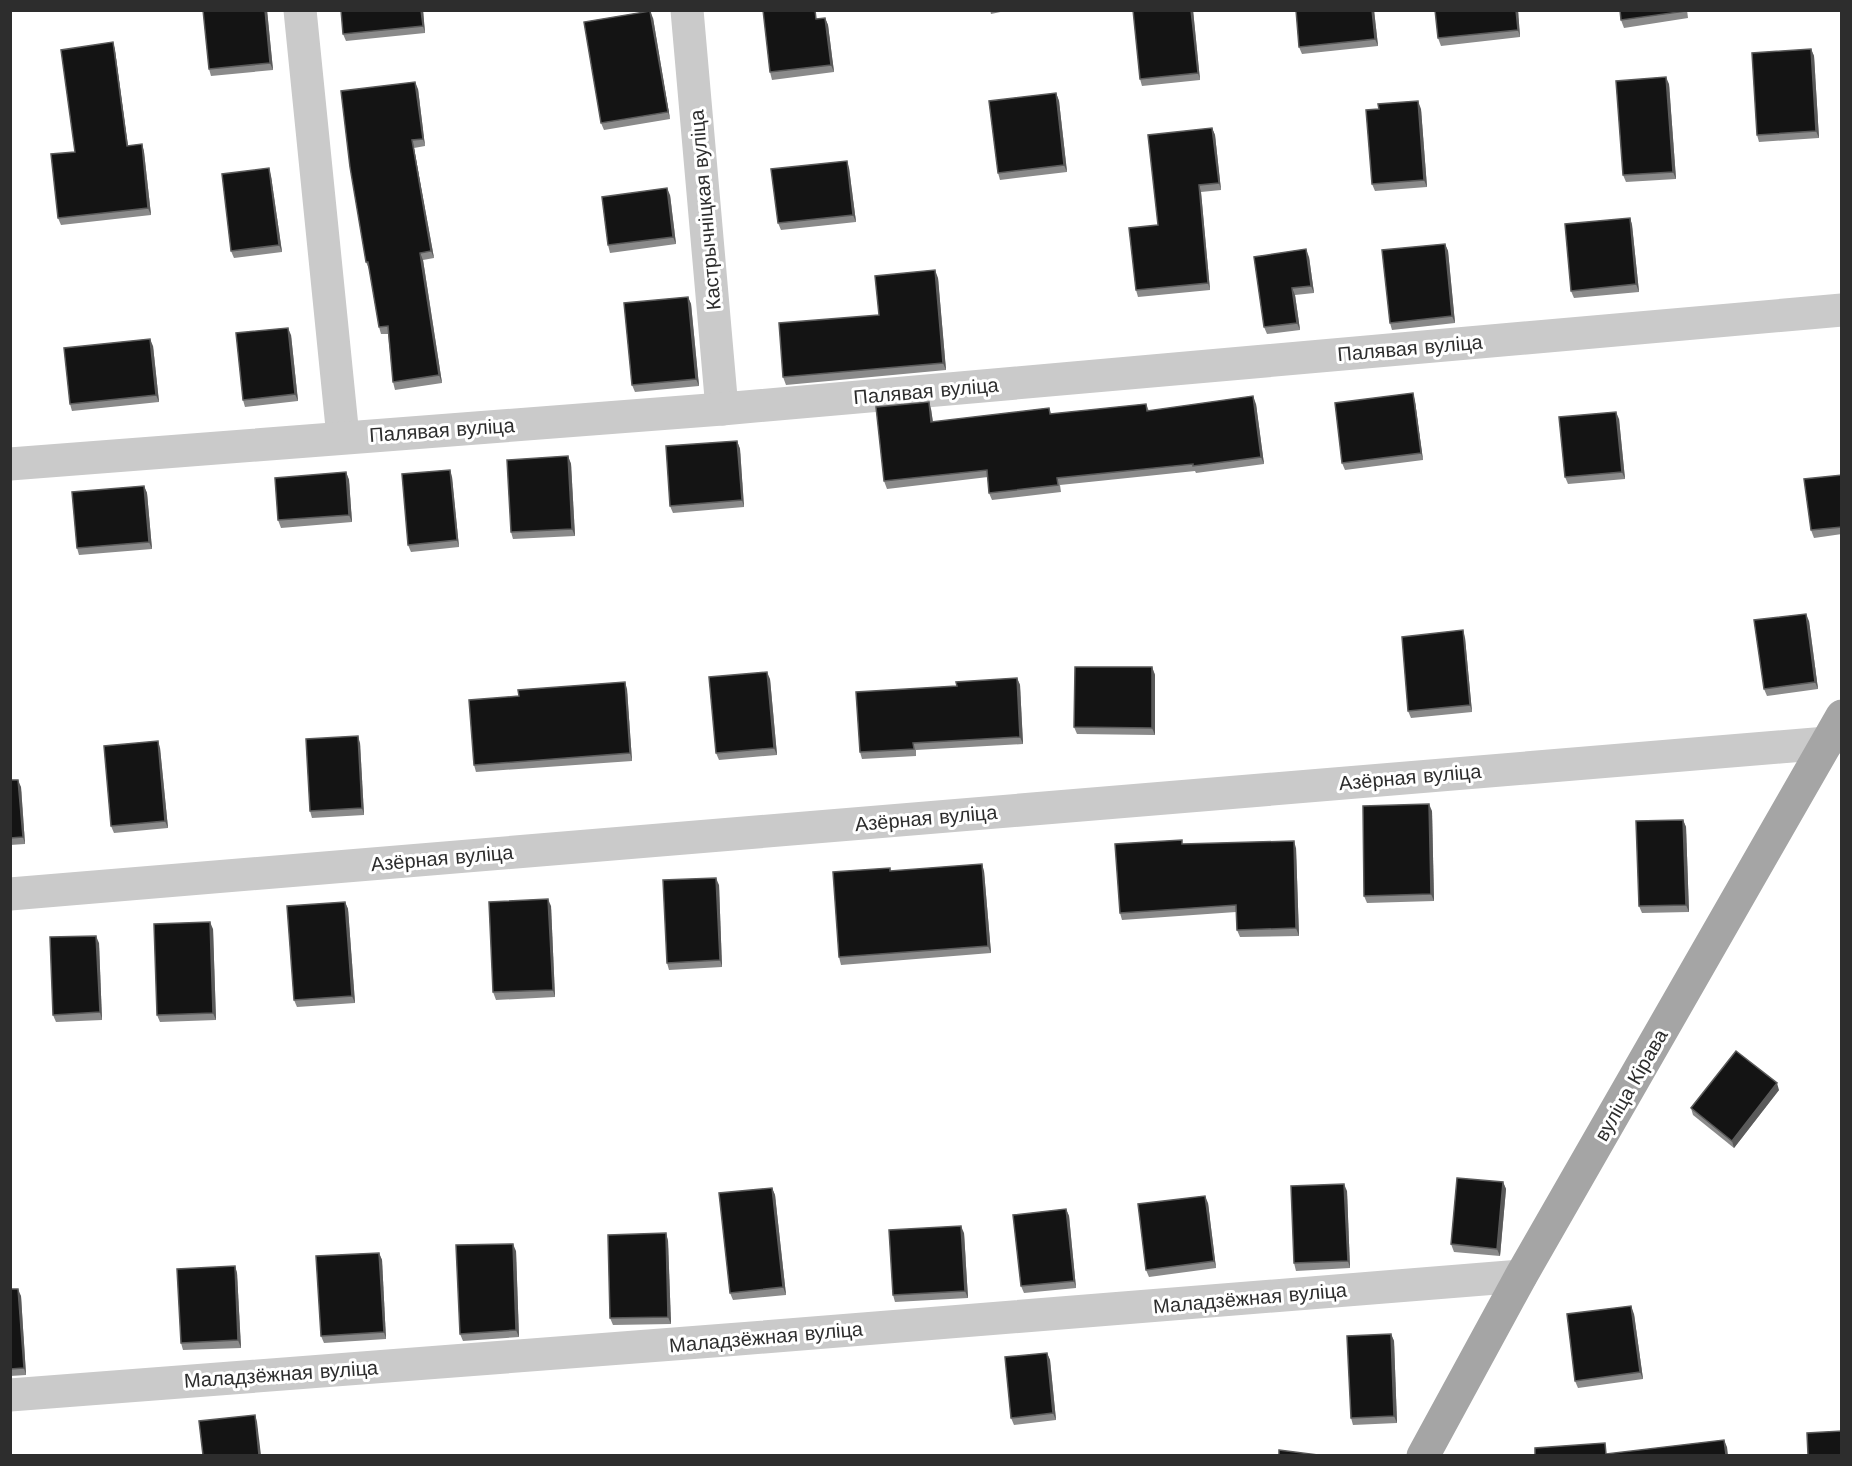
<svg xmlns="http://www.w3.org/2000/svg" width="1852" height="1466" font-family="'Work Sans',sans-serif">
  <style>
    .lines { fill: none; stroke-linecap: round; stroke-linejoin: round }
    .minor { stroke: #cacaca; stroke-width: 33 }
    .major { stroke: #a5a5a5; stroke-width: 33 }
    .wall { fill: #8a8a8a }
    .shaded-wall { fill: #5a5a5a }
    .building { fill: #141414; stroke: #5a5a5a; stroke-width: 1.5 }
    .labels { text-anchor: middle; stroke-width: 6; stroke-linejoin: round; paint-order: stroke }
    .street-label { font-size: 20px; fill: #2d2d2d; stroke: #fff }
  </style>
  <rect width="100%" height="100%" fill="#fff"/>
  <g class="lines">
    <!-- minor -->
    <g class="minor">
      <path d="M300 10 343 437"/>
      <path d="M687 10 722 409"/>
      <path d="M10 464 722 409 1842 310"/>
      <path d="M10 894 1827 743"/>
      <path d="M10 1395 726 1340 1521 1276"/>
    </g>
    <!-- major -->
    <path class="major" d="M1423 1456 1521 1276 1842 716"/>
  </g>
  <!-- wall -->
  <g class="wall">
    <path d="M203 10H267L273 70 211 76 209 69Z"/>
    <path d="M423 10 425 33 346 41 343 34Z"/>
    <path d="M990 10H1010L991 14Z"/>
    <path d="M1133 10H1193L1200 80 1142 86 1140 79Z"/>
    <path d="M1296 10H1374L1378 46 1302 54 1299 47Z"/>
    <path d="M1518 10 1520 37 1441 46 1438 38Z"/>
    <path d="M1620 10H1687L1688 18 1624 28 1621 20Z"/>
    <path d="M653 18 670 119 604 130 601 123Z"/>
    <path d="M825 18 828 25 834 72 772 80 770 72 818 19Z"/>
    <path d="M113 42 115 50 128 146 142 144 144 152 151 215 61 225 58 218 75 152Z"/>
    <path d="M1811 49 1814 56 1819 138 1759 142 1757 135Z"/>
    <path d="M1669 84 1676 179 1626 182 1623 175Z"/>
    <path d="M418 89 425 146 414 148 434 258 423 260 442 383 395 390 393 382 388 334H381L379 327 369 269 366 262Z"/>
    <path d="M1056 93 1059 101 1067 172 1000 180 998 173Z"/>
    <path d="M1379 109H1421L1427 187 1375 191 1372 184Z"/>
    <path d="M1212 128 1215 135 1221 190 1201 192 1210 290 1138 297 1136 290 1158 225Z"/>
    <path d="M849 168 856 222 781 230 778 223Z"/>
    <path d="M271 176 282 252 234 258 231 251Z"/>
    <path d="M670 195 676 244 610 253 608 245Z"/>
    <path d="M1630 218 1632 225 1639 292 1574 298 1571 291Z"/>
    <path d="M1445 244 1448 251 1455 323 1392 330 1390 323Z"/>
    <path d="M1309 257 1314 293 1295 295 1300 330 1267 334 1264 327Z"/>
    <path d="M938 278 946 370 786 385 783 377Z"/>
    <path d="M688 297 691 304 699 386 635 392 632 385Z"/>
    <path d="M291 335 298 401 245 407 243 400Z"/>
    <path d="M153 346 159 402 72 411 70 404Z"/>
    <path d="M1415 401 1423 460 1345 470 1342 463Z"/>
    <path d="M1146 404 1149 411 1256 404 1264 464 1196 473 1195 471 1060 485 1061 492 992 500 989 493 988 477 887 489 884 481 931 409 933 422 1049 408 1051 414Z"/>
    <path d="M1619 419 1625 479 1568 484 1565 477Z"/>
    <path d="M737 441 740 449 744 507 673 513 670 506Z"/>
    <path d="M568 456 571 464 575 536 513 539 511 532Z"/>
    <path d="M346 472 349 480 352 522 281 528 278 520Z"/>
    <path d="M1842 475V534L1814 538 1811 530Z"/>
    <path d="M452 477 459 547 411 552 408 545Z"/>
    <path d="M144 486 147 493 152 549 79 555 77 548Z"/>
    <path d="M1809 621 1818 689 1767 696 1764 689Z"/>
    <path d="M1465 638 1472 712 1411 718 1408 711Z"/>
    <path d="M1152 667 1155 675V735L1077 734 1074 727Z"/>
    <path d="M1017 678 1020 685 1023 744 916 750V756L862 759 860 752 957 686Z"/>
    <path d="M770 679 777 755 719 760 716 753Z"/>
    <path d="M627 689 632 761 476 772 474 765 519 696Z"/>
    <path d="M360 743 364 815 312 818 310 811Z"/>
    <path d="M160 748 168 828 114 833 111 826Z"/>
    <path d="M10 780 21 787 25 844 10 845Z"/>
    <path d="M1432 811 1434 901 1367 903 1364 896Z"/>
    <path d="M1683 820 1686 827 1689 912 1642 913 1639 906Z"/>
    <path d="M1184 844 1296 848 1299 936 1240 937 1237 930 1236 912 1122 920 1120 913Z"/>
    <path d="M890 868 891 871H984L991 953 841 965 839 957Z"/>
    <path d="M719 885 722 967 669 970 667 963Z"/>
    <path d="M345 902 348 909 355 1003 297 1007 294 1000Z"/>
    <path d="M551 906 555 997 496 1000 493 992Z"/>
    <path d="M213 929 216 1020 160 1022 157 1015Z"/>
    <path d="M99 943 102 1020 56 1022 53 1015Z"/>
    <path d="M1779 1090 1734 1148 1693 1115 1691 1108Z"/>
    <path d="M1503 1182 1506 1189 1500 1256 1454 1252 1451 1244Z"/>
    <path d="M772 1188 775 1195 786 1295 733 1300 730 1293Z"/>
    <path d="M1347 1191 1350 1268 1296 1271 1294 1263Z"/>
    <path d="M1208 1203 1216 1268 1149 1277 1146 1270Z"/>
    <path d="M1066 1209 1069 1216 1076 1288 1024 1293 1021 1286Z"/>
    <path d="M666 1233 668 1241 671 1324 613 1325 610 1318Z"/>
    <path d="M964 1233 968 1298 895 1302 893 1295Z"/>
    <path d="M516 1251 519 1337 463 1341 460 1334Z"/>
    <path d="M379 1253 382 1260 386 1339 324 1343 321 1336Z"/>
    <path d="M235 1266 237 1273 241 1348 183 1350 181 1343Z"/>
    <path d="M10 1289 21 1296 26 1375 10 1376Z"/>
    <path d="M1634 1314 1643 1379 1578 1388 1575 1381Z"/>
    <path d="M1391 1334 1394 1341 1397 1423 1353 1425 1351 1418Z"/>
    <path d="M1047 1353 1050 1360 1056 1420 1014 1425 1011 1418Z"/>
  </g>
  <!-- shaded-wall -->
  <g class="shaded-wall">
    <path d="M265 10H267L273 70 270 63Z"/>
    <path d="M421 10H423L425 33 423 26Z"/>
    <path d="M1191 10H1193L1200 80 1198 73Z"/>
    <path d="M1372 10H1374L1378 46 1375 39Z"/>
    <path d="M1516 10H1518L1520 37 1518 30Z"/>
    <path d="M650 11 653 18 670 119 668 112Z"/>
    <path d="M825 18 828 25 834 72 831 65Z"/>
    <path d="M113 42 115 50 129 153 127 146Z"/>
    <path d="M1811 49 1814 56 1819 138 1816 131Z"/>
    <path d="M1666 77 1669 84 1676 179 1673 172Z"/>
    <path d="M415 82 418 89 425 146 423 139Z"/>
    <path d="M1056 93 1059 101 1067 172 1064 165Z"/>
    <path d="M1418 101 1421 109 1427 187 1424 180Z"/>
    <path d="M1212 128 1215 135 1221 190 1219 183Z"/>
    <path d="M412 140 414 148 434 258 431 251Z"/>
    <path d="M142 144 144 152 151 215 148 208Z"/>
    <path d="M847 161 849 168 856 222 853 215Z"/>
    <path d="M269 168 271 176 282 252 279 245Z"/>
    <path d="M1199 185 1201 192 1210 290 1208 283Z"/>
    <path d="M667 188 670 195 676 244 673 237Z"/>
    <path d="M1630 218 1632 225 1639 292 1636 284Z"/>
    <path d="M1445 244 1448 251 1455 323 1452 316Z"/>
    <path d="M1306 249 1309 257 1314 293 1311 286Z"/>
    <path d="M420 253 423 260 442 383 439 375Z"/>
    <path d="M935 270 938 278 946 370 943 363Z"/>
    <path d="M1292 288 1295 295 1300 330 1297 323Z"/>
    <path d="M688 297 691 304 699 386 696 379Z"/>
    <path d="M288 328 291 335 298 401 295 394Z"/>
    <path d="M150 339 153 346 159 402 156 395Z"/>
    <path d="M1413 393 1415 401 1423 460 1421 453Z"/>
    <path d="M1253 396 1256 404 1264 464 1261 457Z"/>
    <path d="M929 402 931 409 934 430 931 422Z"/>
    <path d="M1616 412 1619 419 1625 479 1622 472Z"/>
    <path d="M737 441 740 449 744 507 742 500Z"/>
    <path d="M568 456 571 464 575 536 572 529Z"/>
    <path d="M450 470 452 477 459 547 457 540Z"/>
    <path d="M346 472 349 480 352 522 349 515Z"/>
    <path d="M144 486 147 493 152 549 149 542Z"/>
    <path d="M1806 614 1809 621 1818 689 1815 682Z"/>
    <path d="M1463 630 1465 638 1472 712 1470 705Z"/>
    <path d="M1152 667 1155 675V735L1152 728Z"/>
    <path d="M767 672 770 679 777 755 774 748Z"/>
    <path d="M1017 678 1020 685 1023 744 1020 737Z"/>
    <path d="M625 682 627 689 632 761 630 753Z"/>
    <path d="M358 736 360 743 364 815 362 808Z"/>
    <path d="M158 741 160 748 168 828 165 821Z"/>
    <path d="M18 780 21 787 25 844 23 837Z"/>
    <path d="M1429 804 1432 811 1434 901 1431 894Z"/>
    <path d="M1683 820 1686 827 1689 912 1686 905Z"/>
    <path d="M1294 841 1296 848 1299 936 1296 928Z"/>
    <path d="M982 864 984 871 991 953 988 946Z"/>
    <path d="M716 878 719 885 722 967 720 960Z"/>
    <path d="M548 899 551 906 555 997 553 990Z"/>
    <path d="M345 902 348 909 355 1003 352 996Z"/>
    <path d="M210 922 213 929 216 1020 213 1013Z"/>
    <path d="M96 936 99 943 102 1020 100 1012Z"/>
    <path d="M1777 1083 1779 1090 1734 1148 1732 1141Z"/>
    <path d="M1503 1182 1506 1189 1500 1256 1497 1249Z"/>
    <path d="M1344 1184 1347 1191 1350 1268 1348 1261Z"/>
    <path d="M772 1188 775 1195 786 1295 783 1287Z"/>
    <path d="M1205 1196 1208 1203 1216 1268 1214 1261Z"/>
    <path d="M1066 1209 1069 1216 1076 1288 1074 1281Z"/>
    <path d="M961 1226 964 1233 968 1298 965 1291Z"/>
    <path d="M666 1233 668 1241 671 1324 668 1317Z"/>
    <path d="M513 1244 516 1251 519 1337 516 1330Z"/>
    <path d="M379 1253 382 1260 386 1339 384 1332Z"/>
    <path d="M235 1266 237 1273 241 1348 238 1340Z"/>
    <path d="M18 1289 21 1296 26 1375 24 1368Z"/>
    <path d="M1631 1306 1634 1314 1643 1379 1640 1372Z"/>
    <path d="M1391 1334 1394 1341 1397 1423 1394 1416Z"/>
    <path d="M1047 1353 1050 1360 1056 1420 1053 1413Z"/>
    <path d="M255 1415 257 1422 261 1455H259Z"/>
    <path d="M1724 1440 1727 1447 1728 1455H1726Z"/>
  </g>
  <!-- building -->
  <g class="building">
    <path d="M203 10H265L270 63 209 69Z"/>
    <path d="M341 10H421L423 26 343 34Z"/>
    <path d="M763 10H815L816 19 825 18 831 65 770 72Z"/>
    <path d="M1133 10H1191L1198 73 1140 79Z"/>
    <path d="M1296 10H1372L1375 39 1299 47Z"/>
    <path d="M1435 10H1516L1518 30 1438 38Z"/>
    <path d="M1620 10H1685L1686 11 1621 20Z"/>
    <path d="M650 11 668 112 601 123 584 22Z"/>
    <path d="M113 42 127 146 142 144 148 208 58 218 51 154 75 152 61 50Z"/>
    <path d="M1811 49 1816 131 1757 135 1752 53Z"/>
    <path d="M1666 77 1673 172 1623 175 1616 81Z"/>
    <path d="M415 82 423 139 412 140 431 251 420 253 439 375 393 382 388 326 379 327 368 262H366L350 167 341 91Z"/>
    <path d="M1056 93 1064 165 998 173 989 101Z"/>
    <path d="M1418 101 1424 180 1372 184 1366 110 1379 109 1378 104Z"/>
    <path d="M1212 128 1219 183 1199 185 1208 283 1136 290 1129 228 1158 225 1148 135Z"/>
    <path d="M847 161 853 215 778 223 771 169Z"/>
    <path d="M269 168 279 245 231 251 222 174Z"/>
    <path d="M667 188 673 237 608 245 602 197Z"/>
    <path d="M1630 218 1636 284 1571 291 1565 224Z"/>
    <path d="M1445 244 1452 316 1390 323 1382 250Z"/>
    <path d="M1306 249 1311 286 1292 288 1297 323 1264 327 1254 257Z"/>
    <path d="M935 270 943 363 783 377 779 323 879 315 875 276Z"/>
    <path d="M688 297 696 379 632 385 624 303Z"/>
    <path d="M288 328 295 394 243 400 236 333Z"/>
    <path d="M150 339 156 395 70 404 64 348Z"/>
    <path d="M1413 393 1421 453 1342 463 1335 403Z"/>
    <path d="M1253 396 1261 457 1193 466V464L1057 478 1058 485 989 493 987 470 884 481 876 407 929 402 931 422 1049 408 1050 414 1146 404 1147 411Z"/>
    <path d="M1616 412 1622 472 1565 477 1559 417Z"/>
    <path d="M737 441 742 500 670 506 666 446Z"/>
    <path d="M568 456 572 529 511 532 507 460Z"/>
    <path d="M450 470 457 540 408 545 402 474Z"/>
    <path d="M346 472 349 515 278 520 275 478Z"/>
    <path d="M1842 475V527L1811 530 1804 479Z"/>
    <path d="M144 486 149 542 77 548 72 492Z"/>
    <path d="M1806 614 1815 682 1764 689 1754 620Z"/>
    <path d="M1463 630 1470 705 1408 711 1402 637Z"/>
    <path d="M1075 667H1152V728L1074 727Z"/>
    <path d="M767 672 774 748 716 753 709 677Z"/>
    <path d="M1017 678 1020 737 913 743 914 749 860 752 856 692 957 686 956 682Z"/>
    <path d="M625 682 630 753 474 765 469 700 519 696 518 690Z"/>
    <path d="M358 736 362 808 310 811 306 739Z"/>
    <path d="M158 741 165 821 111 826 104 746Z"/>
    <path d="M10 780H18L23 837 10 838Z"/>
    <path d="M1429 804 1431 894 1364 896 1363 806Z"/>
    <path d="M1683 820 1686 905 1639 906 1636 821Z"/>
    <path d="M1182 840V844L1294 841 1296 928 1237 930 1236 905 1120 913 1115 844Z"/>
    <path d="M982 864 988 946 839 957 833 872 890 868V871Z"/>
    <path d="M716 878 720 960 667 963 663 880Z"/>
    <path d="M548 899 553 990 493 992 489 902Z"/>
    <path d="M345 902 352 996 294 1000 287 906Z"/>
    <path d="M210 922 213 1013 157 1015 154 924Z"/>
    <path d="M96 936 100 1012 53 1015 50 937Z"/>
    <path d="M1736 1051 1777 1083 1732 1141 1691 1108Z"/>
    <path d="M1457 1178 1503 1182 1497 1249 1451 1244Z"/>
    <path d="M1344 1184 1348 1261 1294 1263 1291 1186Z"/>
    <path d="M772 1188 783 1287 730 1293 719 1193Z"/>
    <path d="M1205 1196 1214 1261 1146 1270 1138 1204Z"/>
    <path d="M1066 1209 1074 1281 1021 1286 1013 1215Z"/>
    <path d="M961 1226 965 1291 893 1295 889 1230Z"/>
    <path d="M666 1233 668 1317 610 1318 608 1235Z"/>
    <path d="M513 1244 516 1330 460 1334 456 1245Z"/>
    <path d="M379 1253 384 1332 321 1336 316 1256Z"/>
    <path d="M235 1266 238 1340 181 1343 177 1269Z"/>
    <path d="M10 1289H18L24 1368 10 1369Z"/>
    <path d="M1631 1306 1640 1372 1575 1381 1567 1314Z"/>
    <path d="M1391 1334 1394 1416 1351 1418 1347 1336Z"/>
    <path d="M1047 1353 1053 1413 1011 1418 1005 1357Z"/>
    <path d="M255 1415 259 1455H203L199 1421Z"/>
    <path d="M1842 1431V1455H1808L1807 1433Z"/>
    <path d="M1724 1440 1726 1455H1535V1448L1605 1443 1606 1454Z"/>
    <path d="M1279 1450 1318 1455H1279Z"/>
  </g>
  <g class="labels">
    <!-- street labels -->
    <g class="street-label">
      <text transform="translate(705 210) rotate(-95)" y="7">Кастрычніцкая вуліца</text>
      <text transform="translate(1410 348) rotate(-5)" y="7">Палявая вуліца</text>
      <text transform="translate(926 391) rotate(-5)" y="7">Палявая вуліца</text>
      <text transform="translate(442 430) rotate(-4)" y="7">Палявая вуліца</text>
      <text transform="translate(1410 777) rotate(-5)" y="7">Азёрная вуліца</text>
      <text transform="translate(926 818) rotate(-5)" y="7">Азёрная вуліца</text>
      <text transform="translate(442 858) rotate(-5)" y="7">Азёрная вуліца</text>
      <text transform="translate(1631 1085) rotate(-60)" y="7">вуліца Кірава</text>
      <text transform="translate(1250 1298) rotate(-5)" y="7">Маладзёжная вуліца</text>
      <text transform="translate(766 1337) rotate(-5)" y="7">Маладзёжная вуліца</text>
      <text transform="translate(281 1374) rotate(-4)" y="7">Маладзёжная вуліца</text>
    </g>
  </g>
  <!-- border -->
  <rect width="1852" height="1466" fill="none" stroke="#2d2d2d" stroke-width="24"/>
</svg>
